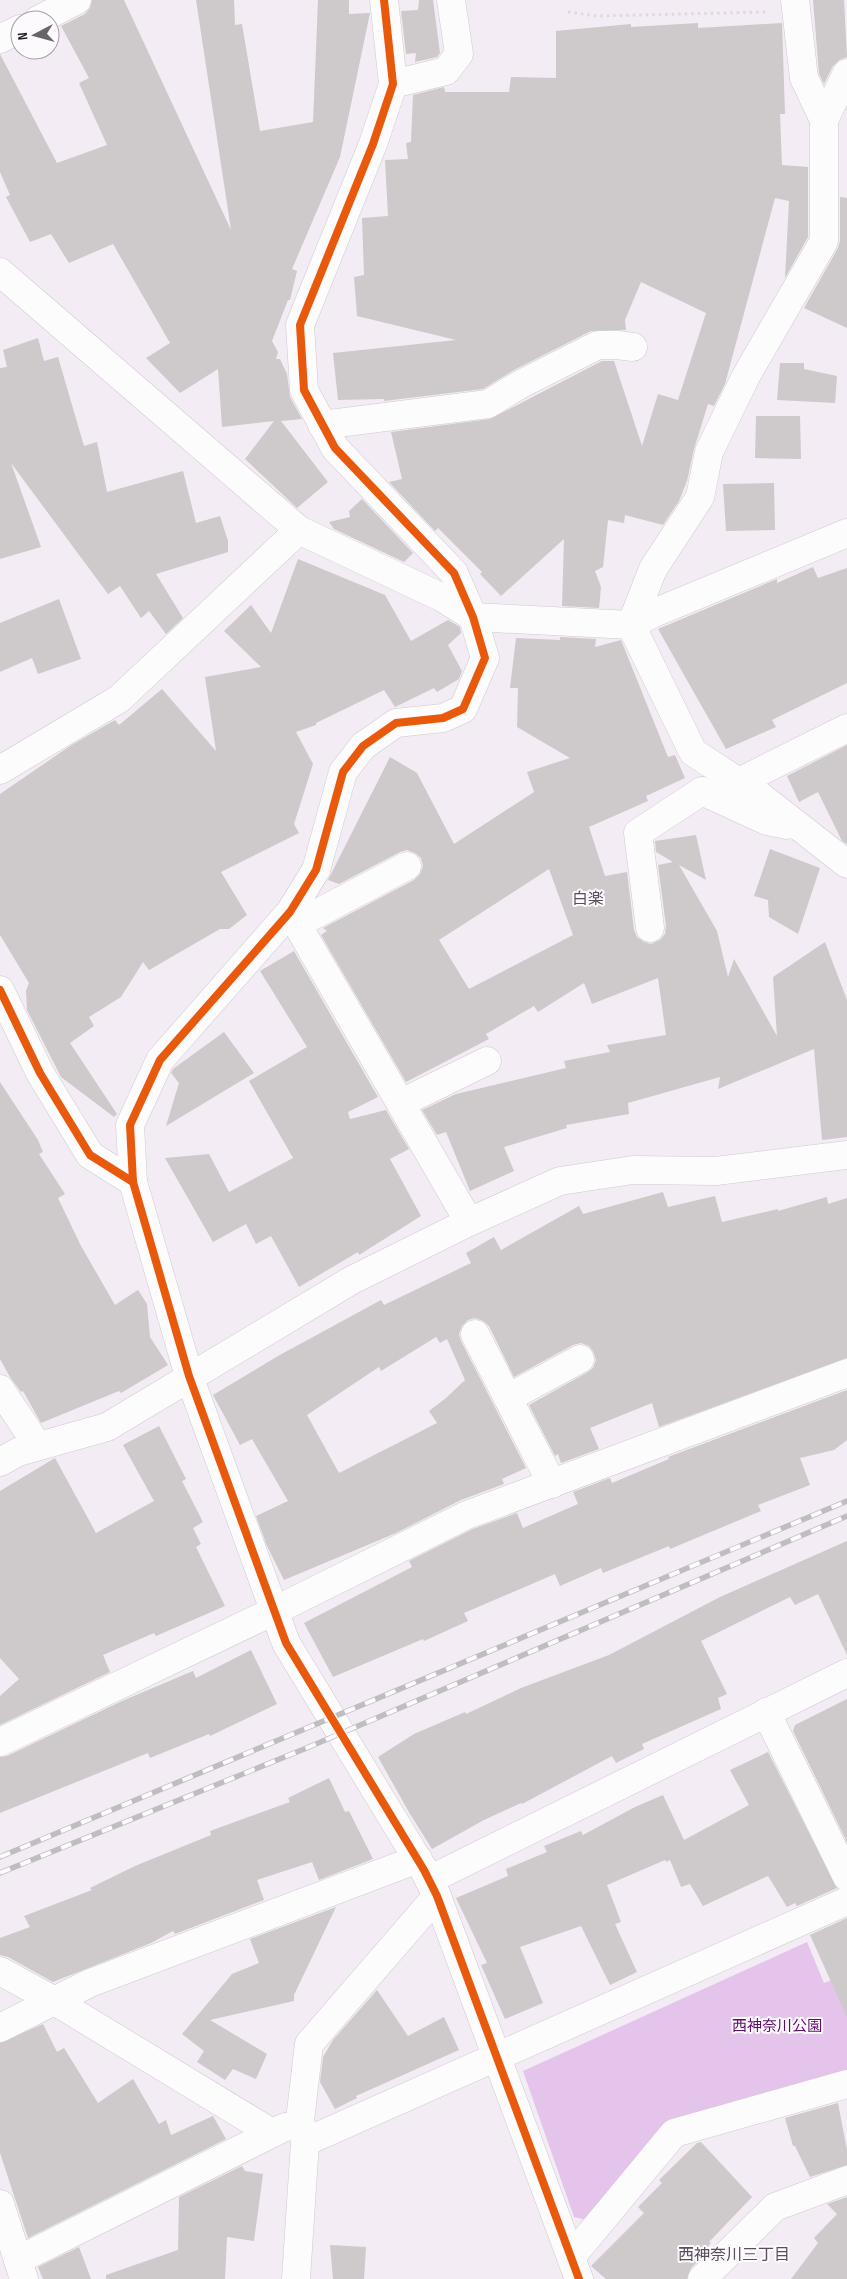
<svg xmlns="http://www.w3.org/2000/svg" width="847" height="2279" font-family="'Sofia Sans Condensed','Noto Sans JP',sans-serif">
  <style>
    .green { fill: #e5c4ec }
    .building { fill: #cec9ca; fill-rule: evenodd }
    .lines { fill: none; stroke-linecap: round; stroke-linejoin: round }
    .minor-casing { stroke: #cec9cf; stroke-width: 29 }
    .path { stroke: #dcdadc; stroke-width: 3; stroke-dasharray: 2.5 4; stroke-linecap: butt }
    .minor { stroke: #fdfcfd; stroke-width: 28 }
    .rail-casing { stroke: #bfbdbf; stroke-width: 5.5 }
    .rail { stroke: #fcfafd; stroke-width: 4; stroke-dasharray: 11; stroke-linecap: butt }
    .cycleway-casing { stroke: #fcfafd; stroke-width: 11 }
    .cycleway { stroke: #e8590c; stroke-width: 8 }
    .labels { text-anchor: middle; stroke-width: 4; stroke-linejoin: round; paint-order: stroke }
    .park-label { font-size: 15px; fill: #5c0c6b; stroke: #fcfafd }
    .neighbourhood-label { font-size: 16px; fill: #594f5c; stroke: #fcfafd }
  </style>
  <rect width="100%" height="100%" fill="#f3ecf4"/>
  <!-- green -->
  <path class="green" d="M807 1942 824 1983 847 1974V2072L666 2125 587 2220 574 2217 523 2071Z"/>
  <!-- building -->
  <g class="building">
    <path d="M92 0H124L231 230 196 0H234L235 25 242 24 260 131 313 122 318 0H349V14L370 13 340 157 292 269 297 271 290 300H288L272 341 278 352 276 359H280L287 374 290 397 302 419 281 421 328 482 297 508 245 459 274 421 222 427 218 369 180 393 146 358 170 343 113 244 69 263 51 234 30 242 6 197 10 195 0 172V54L57 163 107 145 79 83 89 78 61 26 85 14 90 8Z"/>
    <path d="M419 0H433L440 53 437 57 415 62 416 53 406 54 401 11 418 10Z"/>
    <path d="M813 0H844L847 57 839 60 833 66 824 84 819 74Z"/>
    <path d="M698 23V28L782 23 785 114H780L782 165 808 167V237L785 278 789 201 775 198 725 384 714 406 708 404 694 449 687 481 679 501 663 525 625 515 624 523 608 520 603 567 595 571 601 587 599 608 562 606 564 539 501 596 480 574 482 572 438 528 435 531 389 482 402 479 391 432 490 419 602 361H614L642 446 658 394 678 400 706 313 641 282 625 320 626 330 591 331 514 370 483 389 384 401V399L338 400 333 353 456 340 357 316 354 277 364 275 362 218 388 216 385 160 408 159 406 143 411 142 413 95 444 87 445 92H509L511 77 556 78V31L631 24V27Z"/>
    <path d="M840 197 847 198V328L804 308 838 248 840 241Z"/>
    <path d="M38 338 44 361 58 357 84 446 97 442 107 492 183 471 196 523 220 516 228 541V552L156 574 183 618 166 634 149 611 141 618 120 586 108 594 11 463 41 547 0 559V368L7 367 3 350Z"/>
    <path d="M780 363H804V369L837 376 835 403 777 400Z"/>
    <path d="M756 416H800L801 459 755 458Z"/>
    <path d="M774 483 775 530 726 531 723 484Z"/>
    <path d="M362 499 413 553 404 562 334 529 329 522 350 517 349 511Z"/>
    <path d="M298 559 385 595 411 641 448 620 460 627 461 633 448 645 462 671 459 679 437 692 434 688 395 707 384 690 316 723V725L296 732 313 764 294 824 299 833 221 872 247 915 229 929H220L149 970 143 962 121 997 89 1017 94 1026 70 1043 117 1114 114 1117 61 1077 27 1010 26 991 29 983 0 935V794L70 746 115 720 119 725 162 689 216 751 205 677 261 667 224 631 251 605 271 633Z"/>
    <path d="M813 567 818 578 847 568V683L772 720 776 727 726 749 658 629 777 579V583Z"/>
    <path d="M59 599 81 659 38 674 32 658 0 672V623Z"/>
    <path d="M560 637 596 639 595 647 621 640 668 757 675 755 685 778 646 796 648 801 589 827 605 876 627 872 634 930 637 937 644 942 651 944 660 940 665 934 666 926 658 865 673 862 656 852 655 841 696 835 706 880 679 865 717 931 728 977 734 959 777 1036 773 977 825 942 847 1000V1137L822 1140 814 1049 718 1089 720 1077 628 1103 629 1114 566 1125 567 1128 504 1147 514 1171 470 1191 446 1132 437 1135 422 1110 456 1094 566 1068 564 1061 610 1052 607 1045 666 1035 658 978 592 1004 584 983 538 1012 534 1006 486 1034 489 1039 406 1082 321 935 327 931 323 928 414 880 420 874 423 866 421 858 415 853 407 850 400 852 339 884 328 880 390 757 417 773 454 844 534 792 527 772 570 758 517 727 518 688H510L516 638 560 640ZM549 869 573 935 469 989 439 940Z"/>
    <path d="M847 745V844L842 841 818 792 799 802 787 776Z"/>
    <path d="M770 849 820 868 798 934 769 917 768 900 754 896Z"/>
    <path d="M294 951 378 1097 348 1112 350 1119 386 1110 409 1149 390 1159 421 1216 359 1255 358 1252 299 1287 271 1236 256 1244 246 1224 213 1242 165 1158 209 1154 229 1192 293 1158 249 1081 307 1047 260 971Z"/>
    <path d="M224 1032 254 1073 166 1126 179 1083 171 1073 173 1069Z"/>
    <path d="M0 1082 38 1140 43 1152 39 1154 65 1194 58 1198 81 1246 115 1305 138 1290 147 1304 150 1337 168 1365 121 1393 119 1391 41 1423 23 1391 21 1392 10 1377 0 1359Z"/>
    <path d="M663 1192 668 1207 715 1196 722 1222 778 1209V1211L827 1197 828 1204 847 1198V1358L659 1427 652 1403 590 1428 599 1449 561 1463 558 1454 555 1456 529 1405 588 1372 593 1368 596 1360 593 1351 589 1346 581 1343 573 1345 514 1377 489 1326 483 1321 475 1318 468 1320 462 1326 459 1334 461 1341 526 1468 502 1479 504 1484 461 1500 396 1533 284 1580 267 1546 256 1516 288 1501 252 1439 240 1445 213 1395 278 1356 381 1300 384 1305 471 1263 466 1253 494 1237 501 1250 579 1206 583 1214ZM436 1337 440 1343 447 1339 465 1380 446 1398 429 1411 437 1423 339 1473 307 1415 379 1367 381 1371Z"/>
    <path d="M847 1390V1440L834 1450 800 1458 810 1485 758 1505 761 1511 670 1549 669 1546 603 1573 601 1568 560 1586 555 1574 464 1613 468 1621 424 1641 423 1639 333 1677 304 1623 412 1567 409 1561 473 1529 517 1513 523 1528 578 1504 573 1492 610 1478 612 1483 669 1459 668 1457Z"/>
    <path d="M159 1426 186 1479 182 1481 203 1522 193 1528 201 1544 196 1547 225 1606 156 1636 154 1633 103 1655 110 1672 0 1725V1696L19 1679 0 1658V1491L55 1458 96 1533 154 1501 123 1445Z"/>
    <path d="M847 1541V1655L818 1594 795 1605 790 1597 701 1641 727 1694 718 1698 721 1709 642 1744 644 1749 616 1763 612 1756 522 1804 521 1803 484 1820 432 1849 410 1814 378 1757 414 1734 465 1712 466 1714 521 1688 609 1655 720 1597Z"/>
    <path d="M251 1650 277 1704 210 1736 209 1734 150 1758 148 1753 0 1813V1757L7 1756 122 1701 193 1671 196 1678Z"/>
    <path d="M847 1699V1842L793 1731 795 1725Z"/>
    <path d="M768 1752 837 1888 797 1906 795 1903 787 1907 768 1876 703 1906 690 1884 681 1887 670 1860 666 1862 665 1860 607 1885 621 1922 615 1924 637 1972 610 1985 581 1926 520 1947 543 2003 505 2019 481 1965 487 1963 456 1898 508 1876 506 1869 547 1852 544 1846 581 1831 583 1835 635 1807 663 1795 684 1840 749 1805 730 1770Z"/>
    <path d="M329 1778 345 1812 349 1811 373 1859 319 1880 312 1862 257 1880 264 1900 175 1934 173 1931 151 1943 53 1982 8 1957 0 1955V1938L30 1927 24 1916 92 1890 90 1888 135 1866 211 1835 210 1831 290 1802 288 1798Z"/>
    <path d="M336 1907 294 1995V2001L210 2020 267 2054 256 2079 233 2069 225 2080 197 2062 204 2051 182 2034 232 1974 259 1963 250 1939Z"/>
    <path d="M847 1918V2017L810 1935Z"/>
    <path d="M377 1990 408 2036 444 2017 459 2050 356 2096 357 2098 335 2109 320 2082 323 2057 333 2040Z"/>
    <path d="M43 2024 57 2052 64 2048 98 2103 133 2079 159 2124 166 2120 171 2135 213 2116 226 2139 28 2238 0 2153V2043Z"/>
    <path d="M838 2103 847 2150V2165L810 2177 795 2146H793L785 2118Z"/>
    <path d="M701 2142 752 2197 709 2242 711 2243 700 2256 701 2258 691 2268 687 2279H606L591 2266 644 2213 638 2207 662 2183 659 2180 697 2143Z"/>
    <path d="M242 2166 245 2171 263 2174 254 2241 227 2237 225 2279H106V2275L178 2250 179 2197Z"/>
    <path d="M847 2197V2279H791L818 2243 814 2238 837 2214 827 2204Z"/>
    <path d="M330 2245 366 2247 364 2279H333Z"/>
    <path d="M79 2247 91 2279H43L38 2267Z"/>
  </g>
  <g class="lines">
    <!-- minor casing -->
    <g class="minor-casing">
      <g id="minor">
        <path d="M795 0 804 78 824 120"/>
        <path d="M38 20 77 0"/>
        <path d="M0 39 20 29"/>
        <path d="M847 73 824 120V241L746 376 709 452 700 497 653 569 631 625 693 752 760 796 847 864"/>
        <path d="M393 84 446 71 459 54 451 0"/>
        <path d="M0 272 299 530 441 597 473 617 631 625 654 613 847 533"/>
        <path d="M322 425 488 404 521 384 598 345H617L633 347"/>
        <path d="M0 770 119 699 299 530"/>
        <path d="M739 782 847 728"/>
        <path d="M290 912 469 1222"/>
        <path d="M297 924 407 866"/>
        <path d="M650 928 638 833 702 791 767 821 787 825"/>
        <path d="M0 990 40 1073 90 1155 133 1182 189 1376 286 1643 424 1870 437 1896 579 2279"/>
        <path d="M401 1103 487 1061"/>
        <path d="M133 1182 130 1125 160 1060 290 912 316 870 343 772 363 746 396 723 443 718 463 709 485 658 473 617 454 573 335 448 304 390 300 325 373 144 393 84 384 0"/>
        <path d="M475 1334 552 1484"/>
        <path d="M0 1389 38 1446"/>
        <path d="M508 1398 580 1359"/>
        <path d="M0 1462 18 1452 107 1427 352 1280 469 1222 560 1181 633 1170 716 1171 847 1155"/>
        <path d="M766 1712 847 1877"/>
        <path d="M0 1742 274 1611 467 1515 847 1373"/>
        <path d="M429 1880 847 1673"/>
        <path d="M0 1971 53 2000 272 2133"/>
        <path d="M0 2028 90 1983 418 1859"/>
        <path d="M305 2142 847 1901"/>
        <path d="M0 2204 24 2279"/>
        <path d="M572 2256 674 2133 847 2084"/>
        <path d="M18 2260 285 2127"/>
        <path d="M296 2279 305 2142 300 2120 309 2044 437 1896"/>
        <path d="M702 2279 775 2207 847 2180"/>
      </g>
    </g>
    <!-- path -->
    <path class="path" d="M568 12 597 16 765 12"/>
    <!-- minor -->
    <use href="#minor" class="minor"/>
    <!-- rail casing -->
    <g class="rail-casing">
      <g id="rail">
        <path d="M0 1857 847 1501"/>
        <path d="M0 1873 309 1747 847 1516"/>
      </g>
    </g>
    <!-- rail -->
    <use href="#rail" class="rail"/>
    <!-- cycleway casing -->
    <g class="cycleway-casing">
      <g id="cycleway">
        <path d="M0 990 40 1073 90 1155 133 1182 189 1376 286 1643 424 1870 437 1896 579 2279"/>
        <path d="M133 1182 130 1125 160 1060 290 912 316 870 343 772 363 746 396 723 443 718 463 709 485 658 473 617 454 573 335 448 304 390 300 325 373 144 393 84 384 0"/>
      </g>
    </g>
    <!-- cycleway -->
    <use href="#cycleway" class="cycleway"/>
  </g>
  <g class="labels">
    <!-- park labels -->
    <g class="park-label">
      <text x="777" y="2031">西神奈川公園</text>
    </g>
    <!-- neighbourhood labels -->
    <g class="neighbourhood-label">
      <text x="588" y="904">白楽</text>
      <text x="734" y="2260">西神奈川三丁目</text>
    </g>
  </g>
  <!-- north arrow -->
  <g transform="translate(35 35) rotate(264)"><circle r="24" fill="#fcfafd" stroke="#a4a0a5"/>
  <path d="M0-4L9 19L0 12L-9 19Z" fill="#69646a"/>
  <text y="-8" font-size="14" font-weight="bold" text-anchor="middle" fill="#1f1a20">N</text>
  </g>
</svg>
